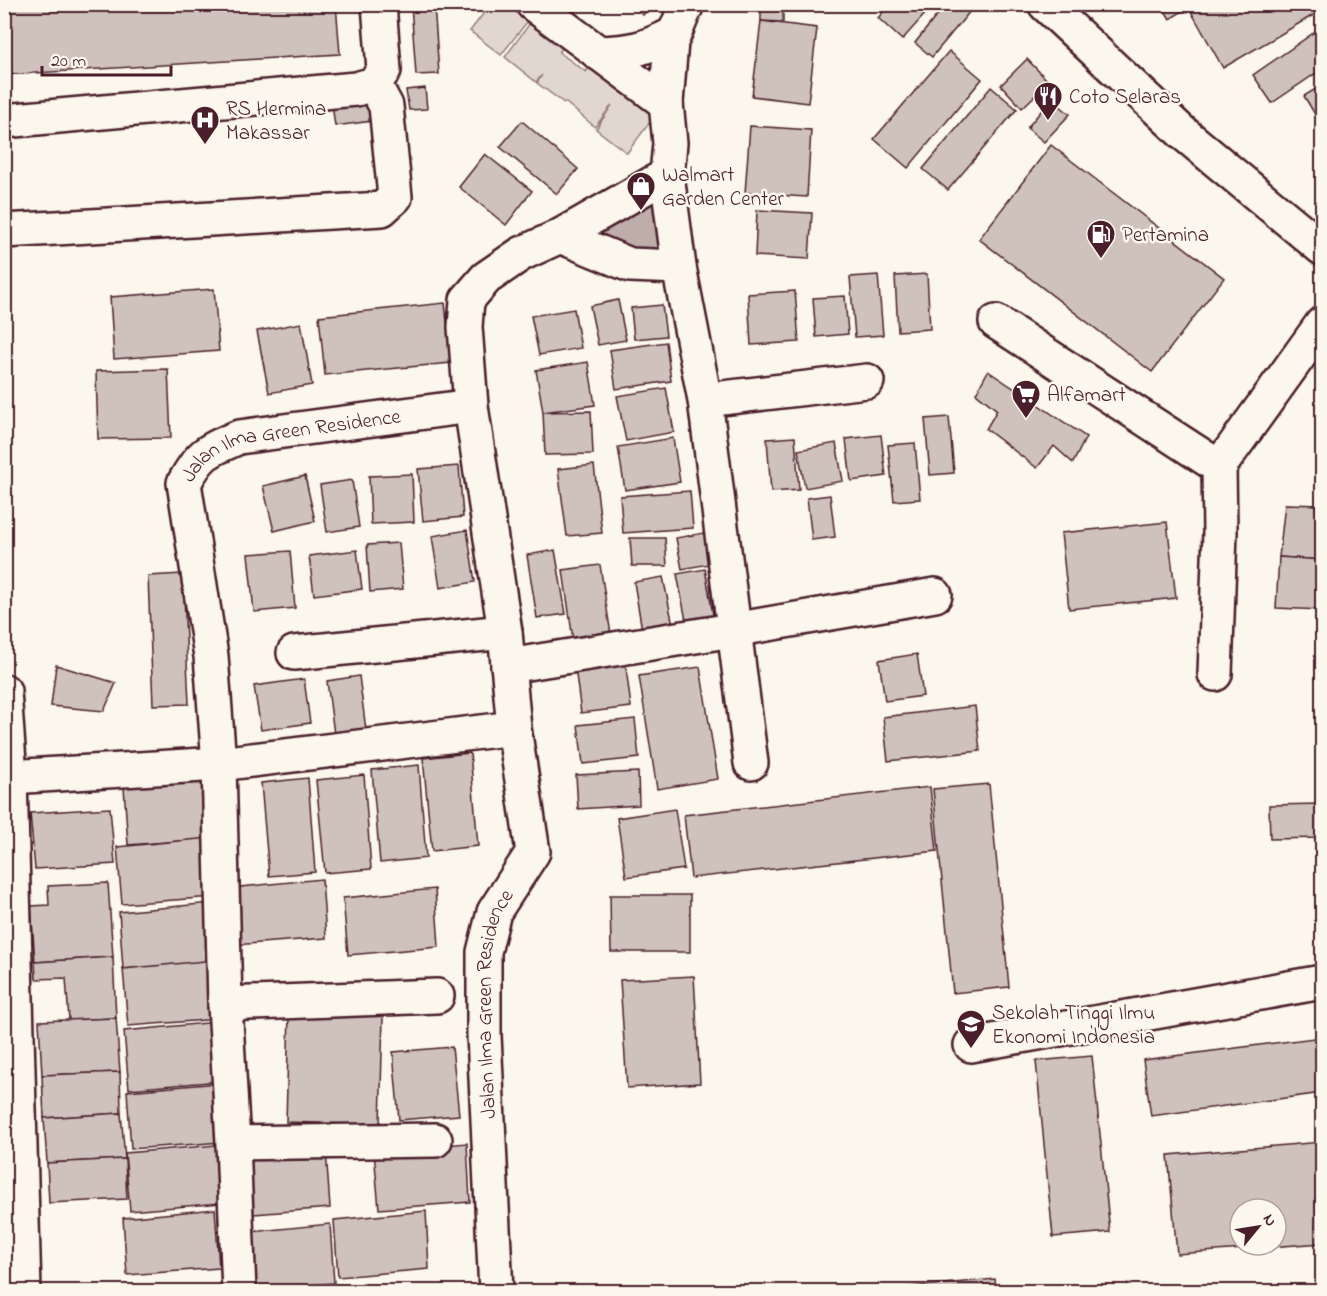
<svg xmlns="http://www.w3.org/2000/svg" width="1327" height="1296" font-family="'Indie Flower',sans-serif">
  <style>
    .green { fill: #e2d7d0; stroke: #967b7e; stroke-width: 1.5 }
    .water { fill: #bfadaa; stroke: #907477; stroke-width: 1.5 }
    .building { fill: #cfc2bc; stroke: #4a1f2b; stroke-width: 1.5; fill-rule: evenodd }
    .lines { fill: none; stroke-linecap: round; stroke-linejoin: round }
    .minor-casing { stroke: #4a1f2b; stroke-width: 38 }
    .major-casing { stroke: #4a1f2b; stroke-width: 38 }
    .minor { stroke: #fbf7ec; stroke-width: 33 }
    .major { stroke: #fbf7ec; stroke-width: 33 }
    .labels { text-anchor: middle; stroke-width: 5; stroke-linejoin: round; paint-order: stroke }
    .poi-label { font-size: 21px; fill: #4a1f2b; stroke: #fbf7ec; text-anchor: start }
    .street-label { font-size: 21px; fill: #4a1f2b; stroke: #fbf7ec }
  </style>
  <rect width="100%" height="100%" fill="#fbf7ec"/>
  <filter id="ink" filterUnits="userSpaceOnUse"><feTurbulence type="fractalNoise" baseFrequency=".0167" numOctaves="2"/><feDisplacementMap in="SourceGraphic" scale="12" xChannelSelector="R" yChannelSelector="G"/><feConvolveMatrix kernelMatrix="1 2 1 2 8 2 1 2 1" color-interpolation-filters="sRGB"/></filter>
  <g filter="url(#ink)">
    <!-- green -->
    <g class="green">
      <path d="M490 5H514L531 17 501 55 470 31Z"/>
      <path d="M533 19 565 44 559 52 586 72 592 63 656 114 627 153 596 129 612 105 595 127 565 102 564 103 537 83 542 75 536 82 505 57Z"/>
    </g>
    <!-- water -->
    <path class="water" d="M660 188 669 258 580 235Z"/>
    <!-- building -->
    <g class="building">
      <path d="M4 4H336L340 54 4 75Z"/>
      <path d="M434 4 439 74 416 75 411 5Z"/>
      <path d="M631 4H653L643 15Z"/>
      <path d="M761 4H783V22L761 21Z"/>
      <path d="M890 4H934L902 40 878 18Z"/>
      <path d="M946 4H964L971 10 932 57 915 43Z"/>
      <path d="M1161 4H1194L1170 19Z"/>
      <path d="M1190 4H1322V10L1223 68 1188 6Z"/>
      <path d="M761 21 817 28 808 103 752 96Z"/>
      <path d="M1322 27V69L1272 103 1253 75Z"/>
      <path d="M949 51 982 79 908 168 874 139Z"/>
      <path d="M1027 59 1049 82 1022 108 1001 85Z"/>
      <path d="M1322 85V126L1304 96Z"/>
      <path d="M991 87 1017 109 948 190 923 169Z"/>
      <path d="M425 88 427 109 409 110 406 90Z"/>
      <path d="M369 99 372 121 335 126 332 104Z"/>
      <path d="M1051 99 1070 114 1044 142 1027 128Z"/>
      <path d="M522 121 578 169 557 194 500 147Z"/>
      <path d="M750 126 811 130 807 197 745 193Z"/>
      <path d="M1051 145 1224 278 1152 372 979 239Z"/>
      <path d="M485 154 532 191 506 225 459 187Z"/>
      <path d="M757 210 812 213 809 259 755 256Z"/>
      <path d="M927 274 930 329 898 331 895 276Z"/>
      <path d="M878 275 883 335 855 337 850 277Z"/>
      <path d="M214 289 219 351 114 359 110 297Z"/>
      <path d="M795 291 799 342 751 345 748 294Z"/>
      <path d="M845 296 848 334 816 337 813 298Z"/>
      <path d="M618 300 626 340 598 345 590 306Z"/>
      <path d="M445 303 451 363 325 375 319 316Z"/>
      <path d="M662 305 666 336 634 339 631 308Z"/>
      <path d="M574 309 581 348 539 355 531 316Z"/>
      <path d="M301 323 312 385 269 393 257 331Z"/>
      <path d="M666 342 671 381 616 389 610 350Z"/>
      <path d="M588 362 595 405 543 412 536 370Z"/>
      <path d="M168 369 171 438 98 439 96 371Z"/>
      <path d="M988 371 1086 437 1073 463 1054 446 1037 468 986 429 997 410 976 393Z"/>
      <path d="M666 388 674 432 626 441 617 396Z"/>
      <path d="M591 411 593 454 545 455 543 412Z"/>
      <path d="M949 417 954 473 930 475 925 419Z"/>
      <path d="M881 435 886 476 851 481 846 439Z"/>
      <path d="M795 437 799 490 771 492 767 439Z"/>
      <path d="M673 438 680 482 625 490 618 447Z"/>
      <path d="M836 443 843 481 805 488 798 450Z"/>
      <path d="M915 443 920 499 894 501 888 445Z"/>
      <path d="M594 465 602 533 567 536 558 469Z"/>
      <path d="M459 466 463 517 423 521 418 469Z"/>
      <path d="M412 474 414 522 371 524 369 476Z"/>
      <path d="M305 476 315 521 274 531 263 486Z"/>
      <path d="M352 480 359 527 327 532 320 485Z"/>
      <path d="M690 491 693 528 623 533 620 496Z"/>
      <path d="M830 495 835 537 812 540 807 498Z"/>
      <path d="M1285 504 1322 505V560L1279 557Z"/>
      <path d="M1167 522 1176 598 1069 609 1061 533Z"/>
      <path d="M467 530 475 582 440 588 432 536Z"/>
      <path d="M704 533 709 564 682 569 676 538Z"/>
      <path d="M630 538H665L667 566H632Z"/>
      <path d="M399 543 403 589 370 592 367 545Z"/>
      <path d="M357 550 362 589 314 595 309 556Z"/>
      <path d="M555 550 566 614 537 618 527 555Z"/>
      <path d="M290 551 295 608 254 612 248 554Z"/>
      <path d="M1279 557 1322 560V610L1276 608Z"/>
      <path d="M600 565 612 641 574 647 563 570Z"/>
      <path d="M705 569 715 626 688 631 677 574Z"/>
      <path d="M183 574 189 704 153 705 148 576Z"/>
      <path d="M663 577 674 630 643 636 634 582Z"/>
      <path d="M917 654 923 696 885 701 879 660Z"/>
      <path d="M625 660 631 707 581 713 575 667Z"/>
      <path d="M56 665 116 683 104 711 51 706Z"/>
      <path d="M700 667 718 779 657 789 639 676Z"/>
      <path d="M359 676 366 730 334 734 327 681Z"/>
      <path d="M304 679 310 723 261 730 254 686Z"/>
      <path d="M975 706 980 751 888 761 883 717Z"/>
      <path d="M635 719 639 758 583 764 578 725Z"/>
      <path d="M470 753 478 846 432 851 423 758Z"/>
      <path d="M419 765 426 858 380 863 372 770Z"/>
      <path d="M638 772 639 805 578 809 576 775Z"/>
      <path d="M364 775 371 869 325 873 316 780Z"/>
      <path d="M308 778 315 872 269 876 261 783Z"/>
      <path d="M215 779 219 838 128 845 124 787Z"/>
      <path d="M989 784 1009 987 953 993 933 789Z"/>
      <path d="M930 787 937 851 691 878 684 815Z"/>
      <path d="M1322 804V838L1270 839 1269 805Z"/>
      <path d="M110 808 115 864 35 869 30 813Z"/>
      <path d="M675 809 684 869 626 877 617 818Z"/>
      <path d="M209 838 213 897 122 904 117 847Z"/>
      <path d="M322 879 326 938 234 945 230 888Z"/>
      <path d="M108 883 113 957 35 962 31 906 49 905 48 886Z"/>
      <path d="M435 889 439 947 348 955 343 898Z"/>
      <path d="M610 895H690V952H611Z"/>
      <path d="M211 903 214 962 123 969 119 912Z"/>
      <path d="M113 957 116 1018 69 1020 66 978 36 979 35 962Z"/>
      <path d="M215 960 219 1019 128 1026 123 969Z"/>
      <path d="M694 976 700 1083 627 1088 620 980Z"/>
      <path d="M289 1013 383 1016 380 1125 286 1122Z"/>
      <path d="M116 1018 120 1072 42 1075 39 1021Z"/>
      <path d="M217 1022 220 1081 129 1089 124 1031Z"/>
      <path d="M1322 1037V1093L1151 1116 1143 1060Z"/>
      <path d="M452 1047 459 1115 399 1120 393 1052Z"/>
      <path d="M1092 1056 1110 1232 1053 1237 1036 1061Z"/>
      <path d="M120 1072 121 1113 44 1118 42 1075Z"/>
      <path d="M219 1083 222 1142 131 1149 127 1091Z"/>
      <path d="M121 1113 125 1159 47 1163 44 1118Z"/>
      <path d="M1322 1142V1243L1177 1254 1168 1155ZM1240 1209H1276V1245H1240Z"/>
      <path d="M467 1143 470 1202 379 1209 374 1152Z"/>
      <path d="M217 1145 221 1203 130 1211 125 1153Z"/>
      <path d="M326 1150 330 1208 239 1215 234 1158Z"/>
      <path d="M125 1159 127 1199 49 1203 47 1163Z"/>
      <path d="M215 1209 219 1268 127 1275 123 1218Z"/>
      <path d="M426 1211 429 1269 338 1277 334 1220Z"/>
      <path d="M9 1219 13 1278 4 1279V1220Z"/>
      <path d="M330 1224 334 1283 243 1290 239 1233Z"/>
      <path d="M995 1279 997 1292H859Z"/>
    </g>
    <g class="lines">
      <!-- minor casing -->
      <g class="minor-casing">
        <g id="minor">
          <path d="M533 4 666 103"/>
          <path d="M687 4 671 42 666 103 670 143 667 175 679 267 705 400 867 381"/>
          <path d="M598 53C633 52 643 49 674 34"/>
          <path d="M4 121 356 89 374 84 384 70 379 4"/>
          <path d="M4 231 382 209 395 197 386 106 374 84"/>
          <path d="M560 236 630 265 679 267"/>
          <path d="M996 322 1219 467"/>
          <path d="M705 400 751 763"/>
          <path d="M294 653 505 632"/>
          <path d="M508 666 733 630 935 595"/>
          <path d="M1215 674 1220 532 1219 467 1322 324"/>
          <path d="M4 691 10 777 24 1292"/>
          <path d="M10 777 219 764 514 728"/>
          <path d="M225 1004 437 996"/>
          <path d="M971 1045 1322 982"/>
          <path d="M233 1143 435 1140"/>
          <path id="s1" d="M239 1292 233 1143 225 1004 219 764 211 656 184 483C201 452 207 451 239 437L471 406"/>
          <path id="s2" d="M496 1292 484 1035V952L494 912 533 852 514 728 505 632 471 406 465 327 467 300 486 278 521 254 560 236 667 175"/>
        </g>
      </g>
      <!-- major casing -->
      <g class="major-casing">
        <path id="major" d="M1045 4 1182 132 1322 248"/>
      </g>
      <!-- minor -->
      <use href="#minor" class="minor"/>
      <!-- major -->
      <use href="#major" class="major"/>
    </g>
  </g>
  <!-- icons -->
  <defs>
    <g id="restaurant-pin" transform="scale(1.5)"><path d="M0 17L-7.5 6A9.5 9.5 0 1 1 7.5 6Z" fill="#4a1f2b" stroke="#fbf7ec"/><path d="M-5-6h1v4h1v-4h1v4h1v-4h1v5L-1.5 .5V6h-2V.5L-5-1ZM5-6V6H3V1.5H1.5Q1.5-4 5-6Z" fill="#fff"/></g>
    <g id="hospital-pin" transform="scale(1.5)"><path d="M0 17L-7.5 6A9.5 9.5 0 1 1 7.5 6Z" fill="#4a1f2b" stroke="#fbf7ec"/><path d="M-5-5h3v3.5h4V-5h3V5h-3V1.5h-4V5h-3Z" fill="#fff"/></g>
    <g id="shop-pin" transform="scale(1.5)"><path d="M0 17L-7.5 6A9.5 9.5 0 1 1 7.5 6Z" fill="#4a1f2b" stroke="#fbf7ec"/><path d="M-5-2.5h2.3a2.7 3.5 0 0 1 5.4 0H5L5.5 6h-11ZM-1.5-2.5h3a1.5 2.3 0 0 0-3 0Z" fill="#fff"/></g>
    <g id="fuel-pin" transform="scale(1.5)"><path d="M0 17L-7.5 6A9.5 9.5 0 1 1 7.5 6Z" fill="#4a1f2b" stroke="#fbf7ec"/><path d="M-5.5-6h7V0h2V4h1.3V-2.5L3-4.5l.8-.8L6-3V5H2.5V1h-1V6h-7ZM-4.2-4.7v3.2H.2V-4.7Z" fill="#fff"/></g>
    <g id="supermarket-pin" transform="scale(1.5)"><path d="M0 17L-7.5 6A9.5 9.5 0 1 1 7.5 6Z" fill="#4a1f2b" stroke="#fbf7ec"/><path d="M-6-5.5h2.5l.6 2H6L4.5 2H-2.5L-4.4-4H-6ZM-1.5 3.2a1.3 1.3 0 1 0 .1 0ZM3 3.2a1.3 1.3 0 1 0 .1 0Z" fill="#fff"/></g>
    <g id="university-pin" transform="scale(1.5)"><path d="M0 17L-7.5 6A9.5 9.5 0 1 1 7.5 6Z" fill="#4a1f2b" stroke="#fbf7ec"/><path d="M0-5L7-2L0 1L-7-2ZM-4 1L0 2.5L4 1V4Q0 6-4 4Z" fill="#fff"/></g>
  </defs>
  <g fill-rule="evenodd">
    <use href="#restaurant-pin" x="1048" y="96"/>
    <use href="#hospital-pin" x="205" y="120"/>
    <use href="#shop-pin" x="641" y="186"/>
    <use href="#fuel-pin" x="1101" y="234"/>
    <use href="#supermarket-pin" x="1026" y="394"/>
    <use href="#university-pin" x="971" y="1024"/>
  </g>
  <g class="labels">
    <!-- poi labels -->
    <g class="poi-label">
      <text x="1069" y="103">Coto Selaras</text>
      <text x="226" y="115">RS Hermina<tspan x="226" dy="24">Makassar</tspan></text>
      <text x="662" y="181">Walmart<tspan x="662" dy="24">Garden Center</tspan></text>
      <text x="1122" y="241">Pertamina</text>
      <text x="1047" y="401">Alfamart</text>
      <text x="992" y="1019">Sekolah Tinggi Ilmu<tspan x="992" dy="24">Ekonomi Indonesia</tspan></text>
    </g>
    <!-- street labels -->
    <g class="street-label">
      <text dy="7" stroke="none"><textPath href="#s1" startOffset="932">Jalan Ilma Green Residence</textPath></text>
      <text dy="7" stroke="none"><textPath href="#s2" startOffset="290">Jalan Ilma Green Residence</textPath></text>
    </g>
  </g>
  <!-- margin -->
  <rect width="1327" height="1296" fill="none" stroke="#fbf7ec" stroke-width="24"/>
  <rect x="12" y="12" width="1303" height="1272" fill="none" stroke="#4a1f2b" stroke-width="2" filter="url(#ink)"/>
  <!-- north arrow -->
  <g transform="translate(1258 1227) rotate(60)"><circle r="28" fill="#fbf7ec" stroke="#b4a19f" stroke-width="1.5"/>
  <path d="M0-4.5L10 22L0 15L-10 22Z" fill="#4a1f2b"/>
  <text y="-9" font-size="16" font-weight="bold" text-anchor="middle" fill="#4a1f2b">N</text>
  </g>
  <!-- scale -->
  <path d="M42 66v9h129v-9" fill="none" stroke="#4a1f2b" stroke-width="3"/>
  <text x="51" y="66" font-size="18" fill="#4a1f2b" stroke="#fbf7ec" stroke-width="4.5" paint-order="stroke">20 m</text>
</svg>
